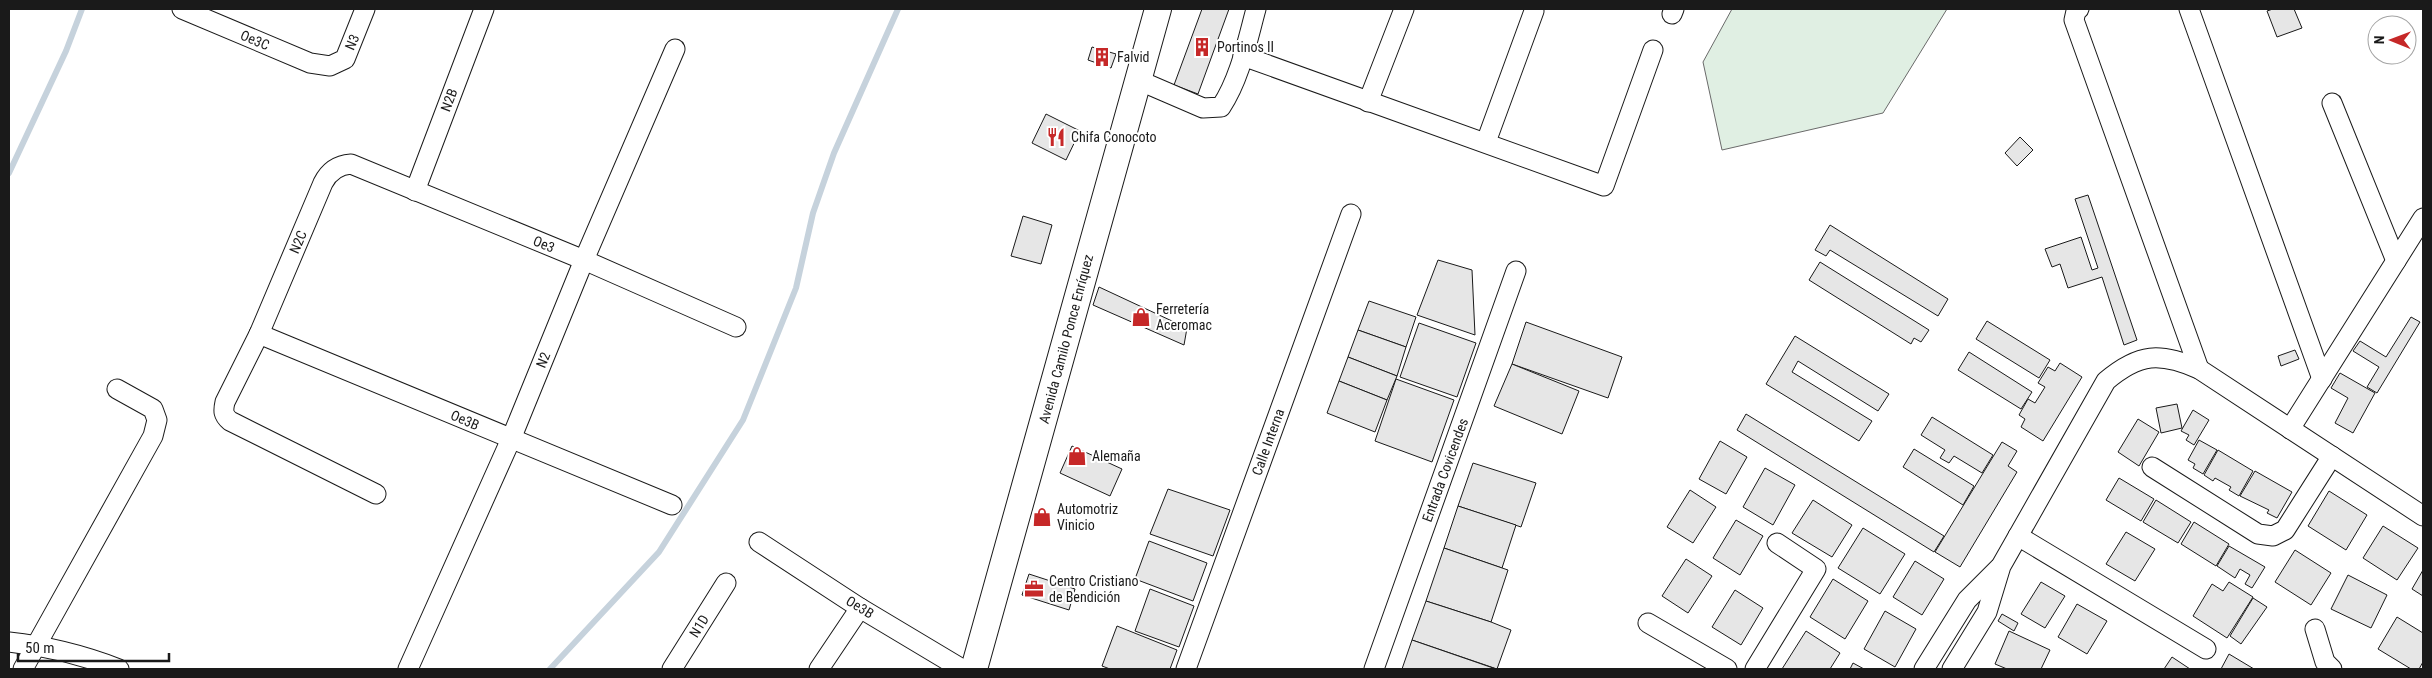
<svg xmlns="http://www.w3.org/2000/svg" width="2432" height="678" font-family="'Roboto Condensed',sans-serif">
  <style>
    .green { fill: #e0efe3; stroke: #6a6a6a }
    .lines { fill: none; stroke-linecap: round; stroke-linejoin: round }
    .stream { stroke: #c6d2dc; stroke-width: 6 }
    .building { fill: #e6e6e6; stroke: #1a1a1a }
    .minor-casing { stroke: #1a1a1a; stroke-width: 21 }
    .secondary-casing { stroke: #1a1a1a; stroke-width: 28 }
    .minor { stroke: #fff; stroke-width: 19 }
    .secondary { stroke: #fff; stroke-width: 26 }
    .labels { text-anchor: middle; stroke-width: 4; stroke-linejoin: round; paint-order: stroke }
    .street-label { font-size: 14px; fill: #1a1a1a; stroke: #fff }
    .poi-label { font-size: 14px; fill: #1a1a1a; stroke: #fff; text-anchor: start }
  </style>
  <rect width="100%" height="100%" fill="#fff"/>
  <!-- green -->
  <path class="green" d="M1732 9H1947L1883 113 1722 150 1703 62Z"/>
  <g class="lines">
    <!-- stream -->
    <g class="stream">
      <path d="M9 173 66 51 82 9"/>
      <path d="M550 669 659 552 743 420 796 288 813 213 834 153 898 9"/>
    </g>
  </g>
  <!-- building -->
  <g class="building">
    <path d="M1202 9H1229L1198 94 1174 85Z"/>
    <path d="M2273 9H2294L2302 28 2277 37 2267 11Z"/>
    <path d="M1092 47 1116 54 1111 68 1088 60Z"/>
    <path d="M1046 114 1080 131 1066 160 1032 143Z"/>
    <path d="M2020 137 2033 150 2017 166 2005 153Z"/>
    <path d="M2088 195 2137 340 2124 345 2102 277 2068 288 2060 264 2052 267 2045 249 2081 237 2092 270 2098 268 2075 199Z"/>
    <path d="M1023 216 1052 225 1041 264 1011 256Z"/>
    <path d="M1830 225 1948 299 1938 316 1830 250 1826 256 1815 250Z"/>
    <path d="M1438 260 1472 270 1475 335 1417 315Z"/>
    <path d="M1820 262 1929 330 1921 342 1914 338 1911 344 1809 280Z"/>
    <path d="M1099 287 1187 328 1184 345 1093 305Z"/>
    <path d="M1369 301 1416 317 1406 347 1358 330Z"/>
    <path d="M2411 317 2420 322 2377 393 2367 387 2379 367 2353 351 2360 341 2386 357Z"/>
    <path d="M1987 321 2050 360 2039 378 1976 339Z"/>
    <path d="M1526 322 1622 357 1608 398 1512 364Z"/>
    <path d="M1419 323 1476 343 1457 397 1400 377Z"/>
    <path d="M1358 330 1406 347 1397 376 1348 357Z"/>
    <path d="M1795 336 1889 394 1878 411 1798 361 1792 372 1872 421 1859 441 1766 384Z"/>
    <path d="M2295 350 2299 359 2281 366 2278 356Z"/>
    <path d="M1969 352 2032 392 2021 409 1958 370Z"/>
    <path d="M1348 357 1397 376 1387 400 1339 381Z"/>
    <path d="M2060 363 2082 377 2043 441 2021 427 2025 419 2019 415 2028 399 2035 403 2045 387 2038 383 2048 367 2055 371Z"/>
    <path d="M1512 364 1579 391 1562 434 1494 406Z"/>
    <path d="M2340 373 2375 393 2353 433 2335 423 2348 398 2331 388Z"/>
    <path d="M1396 379 1454 400 1432 462 1375 441Z"/>
    <path d="M1339 381 1387 400 1375 432 1327 413Z"/>
    <path d="M2177 404 2182 428 2161 433 2156 408Z"/>
    <path d="M2193 410 2209 420 2194 445 2186 440 2189 435 2181 431Z"/>
    <path d="M1746 414 1944 536 1934 552 1737 430Z"/>
    <path d="M1932 417 1993 455 1982 473 1954 456 1949 463 1940 458 1945 450 1921 435Z"/>
    <path d="M2138 419 2159 432 2139 466 2118 452Z"/>
    <path d="M2199 440 2217 450 2203 474 2193 468 2195 464 2188 460Z"/>
    <path d="M1720 441 1747 457 1726 494 1699 479Z"/>
    <path d="M2002 442 2017 451 2008 466 2017 472 1960 567 1935 552Z"/>
    <path d="M1072 446 1122 469 1110 496 1060 473Z"/>
    <path d="M1914 449 1974 486 1963 505 1903 467Z"/>
    <path d="M2218 450 2253 471 2239 496 2229 490 2231 487 2215 478 2213 481 2204 475Z"/>
    <path d="M1473 463 1536 483 1521 527 1458 506Z"/>
    <path d="M1765 468 1795 485 1773 525 1743 507Z"/>
    <path d="M2255 471 2292 492 2277 518 2267 513 2269 510 2240 496Z"/>
    <path d="M2119 478 2154 499 2141 521 2106 500Z"/>
    <path d="M1168 489 1230 510 1213 556 1150 534Z"/>
    <path d="M1690 490 1716 507 1693 543 1667 527Z"/>
    <path d="M2329 491 2367 515 2346 550 2308 526Z"/>
    <path d="M1813 500 1852 525 1832 557 1792 533Z"/>
    <path d="M2156 500 2191 522 2178 543 2143 522Z"/>
    <path d="M1458 506 1516 525 1502 568 1444 548Z"/>
    <path d="M1736 520 1763 536 1740 575 1713 558Z"/>
    <path d="M2194 522 2229 544 2216 566 2181 544Z"/>
    <path d="M2383 526 2418 548 2397 580 2363 558Z"/>
    <path d="M1863 528 1905 554 1880 594 1838 568Z"/>
    <path d="M2126 532 2155 549 2135 581 2106 564Z"/>
    <path d="M1149 541 1207 563 1193 601 1135 579Z"/>
    <path d="M2229 546 2265 567 2252 588 2245 584 2250 575 2240 569 2235 578 2217 566Z"/>
    <path d="M1444 548 1508 570 1491 622 1426 601Z"/>
    <path d="M2295 550 2331 573 2311 605 2275 582Z"/>
    <path d="M1686 559 1712 576 1688 613 1662 596Z"/>
    <path d="M1915 561 1944 579 1922 615 1893 597Z"/>
    <path d="M2423 570V596L2412 589Z"/>
    <path d="M1029 574 1075 589 1069 610 1022 595Z"/>
    <path d="M2348 575 2387 595 2371 628 2331 609Z"/>
    <path d="M1833 579 1868 601 1845 639 1810 617Z"/>
    <path d="M2041 582 2065 596 2045 628 2021 614Z"/>
    <path d="M2229 582 2253 597 2227 638 2193 616 2212 584 2223 591Z"/>
    <path d="M1150 589 1194 606 1179 647 1135 631Z"/>
    <path d="M1735 590 1763 608 1741 645 1712 627Z"/>
    <path d="M2253 598 2267 607 2241 644 2230 636Z"/>
    <path d="M1426 601 1491 622 1511 630 1497 669 1412 640Z"/>
    <path d="M2077 604 2107 621 2087 654 2058 637Z"/>
    <path d="M1885 611 1916 629 1895 667 1864 649Z"/>
    <path d="M2002 614 2018 623 2014 631 1998 621Z"/>
    <path d="M2397 617 2423 633V662L2419 669H2411L2378 649Z"/>
    <path d="M1117 626 1177 650 1170 669H1110L1102 666Z"/>
    <path d="M1806 631 1840 653 1830 669H1782Z"/>
    <path d="M2009 631 2050 650 2041 669H2007L1995 664Z"/>
    <path d="M1412 640 1496 669H1402Z"/>
    <path d="M2229 654 2254 669H2221Z"/>
    <path d="M2172 657 2190 669H2164Z"/>
    <path d="M1853 663 1864 669H1850Z"/>
  </g>
  <g class="lines">
    <!-- minor casing -->
    <g class="minor-casing">
      <g id="minor">
        <path d="M182 9 310 63 330 66 345 59 365 9"/>
        <path d="M2079 9 2076 11 2074 20 2199 369"/>
        <path d="M2189 9 2322 379"/>
        <path d="M1672 14 1674 9"/>
        <path d="M1243 56 1604 186 1653 50"/>
        <path d="M1138 80 1203 108 1221 107C1240 78 1247 42 1256 9"/>
        <path d="M1368 102 1404 9"/>
        <path d="M2332 103 2396 261"/>
        <path d="M1486 142 1534 11"/>
        <path d="M415 191 484 9"/>
        <path d="M259 334 672 505"/>
        <path d="M2290 429 2423 218"/>
        <path d="M2152 467 2258 534 2273 536 2285 530 2332 456"/>
        <path d="M376 494 230 421C223 415 223 411 225 402L259 334 323 183C329 171 338 165 351 164L584 260 736 327"/>
        <path d="M2018 536 2206 649"/>
        <path d="M759 542 860 608 962 669"/>
        <path d="M1648 623 1727 669"/>
        <path d="M2315 629 2325 662 2332 669"/>
        <path d="M9 642C47 646 83 655 119 669"/>
        <path d="M23 669 153 436 157 420 153 409 117 389"/>
        <path d="M408 669 511 439 584 260 675 49"/>
        <path d="M672 669 726 583"/>
        <path d="M819 669 860 608"/>
        <path d="M1186 669 1351 214"/>
        <path d="M1374 669 1516 271"/>
        <path d="M1755 669 1816 569 1777 543"/>
        <path d="M1924 669 1967 600 1999 568"/>
        <path d="M1952 669 1987 612 2001 566 2106 381C2139 353 2160 352 2199 369L2423 516"/>
      </g>
    </g>
    <!-- secondary casing -->
    <g class="secondary-casing">
      <path id="secondary" d="M974 669 1158 9"/>
    </g>
    <!-- minor -->
    <use href="#minor" class="minor"/>
    <!-- secondary -->
    <use href="#secondary" class="secondary"/>
  </g>
  <!-- icons -->
  <defs>
    <g id="building-bare" transform="scale(1.5)"><path d="M-4-6H4V6H1V3H-1V6H-4ZM-2.5-4.3h1.7v1.8h-1.7ZM.8-4.3h1.7v1.8H.8ZM-2.5-1h1.7V.8h-1.7ZM.8-1h1.7V.8H.8Z" fill="#c62828" stroke="#fff" stroke-width="2.5" paint-order="stroke"/></g>
    <g id="restaurant-bare" transform="scale(1.5)"><path d="M-5-6h1v4h1v-4h1v4h1v-4h1v5L-1.5 .5V6h-2V.5L-5-1ZM5-6V6H3V1.5H1.5Q1.5-4 5-6Z" fill="#c62828" stroke="#fff" stroke-width="2.5" paint-order="stroke"/></g>
    <g id="shop-bare" transform="scale(1.5)"><path d="M-5-2.5h2.3a2.7 3.5 0 0 1 5.4 0H5L5.5 6h-11ZM-1.5-2.5h3a1.5 2.3 0 0 0-3 0Z" fill="#c62828" stroke="#fff" stroke-width="2.5" paint-order="stroke"/></g>
    <g id="office-bare" transform="scale(1.5)"><path d="M-6-3h4V-5.5h4V-3h4V5H-6ZM-1-4.5V-3h2v-1.5ZM-6 0V1H6V0Z" fill="#c62828" stroke="#fff" stroke-width="2.5" paint-order="stroke"/></g>
  </defs>
  <g fill-rule="evenodd">
    <use href="#building-bare" x="1202" y="47"/>
    <use href="#building-bare" x="1102" y="57"/>
    <use href="#restaurant-bare" x="1056" y="137"/>
    <use href="#shop-bare" x="1141" y="317"/>
    <use href="#shop-bare" x="1077" y="456"/>
    <use href="#shop-bare" x="1042" y="517"/>
    <use href="#office-bare" x="1034" y="589"/>
  </g>
  <g class="labels">
    <!-- street labels -->
    <g class="street-label">
      <text transform="translate(255 40) rotate(23)" y="5">Oe3C</text>
      <text transform="translate(352 42) rotate(-67)" y="5">N3</text>
      <text transform="translate(449 100) rotate(-69)" y="5">N2B</text>
      <text transform="translate(298 242) rotate(-67)" y="5">N2C</text>
      <text transform="translate(544 244) rotate(22)" y="5">Oe3</text>
      <text transform="translate(1066 339) rotate(-75)" y="5">Avenida Camilo Ponce Enríquez</text>
      <text transform="translate(543 360) rotate(-68)" y="5">N2</text>
      <text transform="translate(465 420) rotate(23)" y="5">Oe3B</text>
      <text transform="translate(1268 442) rotate(-70)" y="5">Calle Interna</text>
      <text transform="translate(1445 470) rotate(-70)" y="5">Entrada Covicendes</text>
      <text transform="translate(860 607) rotate(32)" y="5">Oe3B</text>
      <text transform="translate(699 626) rotate(-58)" y="5">N1D</text>
    </g>
    <!-- poi labels -->
    <g class="poi-label">
      <text x="1217" y="52">Portinos II</text>
      <text x="1117" y="62">Falvid</text>
      <text x="1071" y="142">Chifa Conocoto</text>
      <text x="1156" y="314">Ferretería<tspan x="1156" dy="16">Aceromac</tspan></text>
      <text x="1092" y="461">Alemaña</text>
      <text x="1057" y="514">Automotriz<tspan x="1057" dy="16">Vinicio</tspan></text>
      <text x="1049" y="586">Centro Cristiano<tspan x="1049" dy="16">de Bendición</tspan></text>
    </g>
  </g>
  <!-- border -->
  <rect width="2432" height="678" fill="none" stroke="#1a1a1a" stroke-width="20"/>
  <!-- north arrow -->
  <g transform="translate(2392 40) rotate(271)"><circle r="24" fill="#ffffff" stroke="#a3a3a3"/>
  <path d="M0-4L9 19L0 12L-9 19Z" fill="#c62828"/>
  <text y="-8" font-size="14" font-weight="bold" text-anchor="middle" fill="#1a1a1a">N</text>
  </g>
  <!-- scale -->
  <path d="M18 653v8h151v-8" fill="none" stroke="#1a1a1a" stroke-width="2.5"/>
  <text x="25" y="653" font-size="15" fill="#1a1a1a" stroke="#ffffff" stroke-width="4" paint-order="stroke">50 m</text>
</svg>
